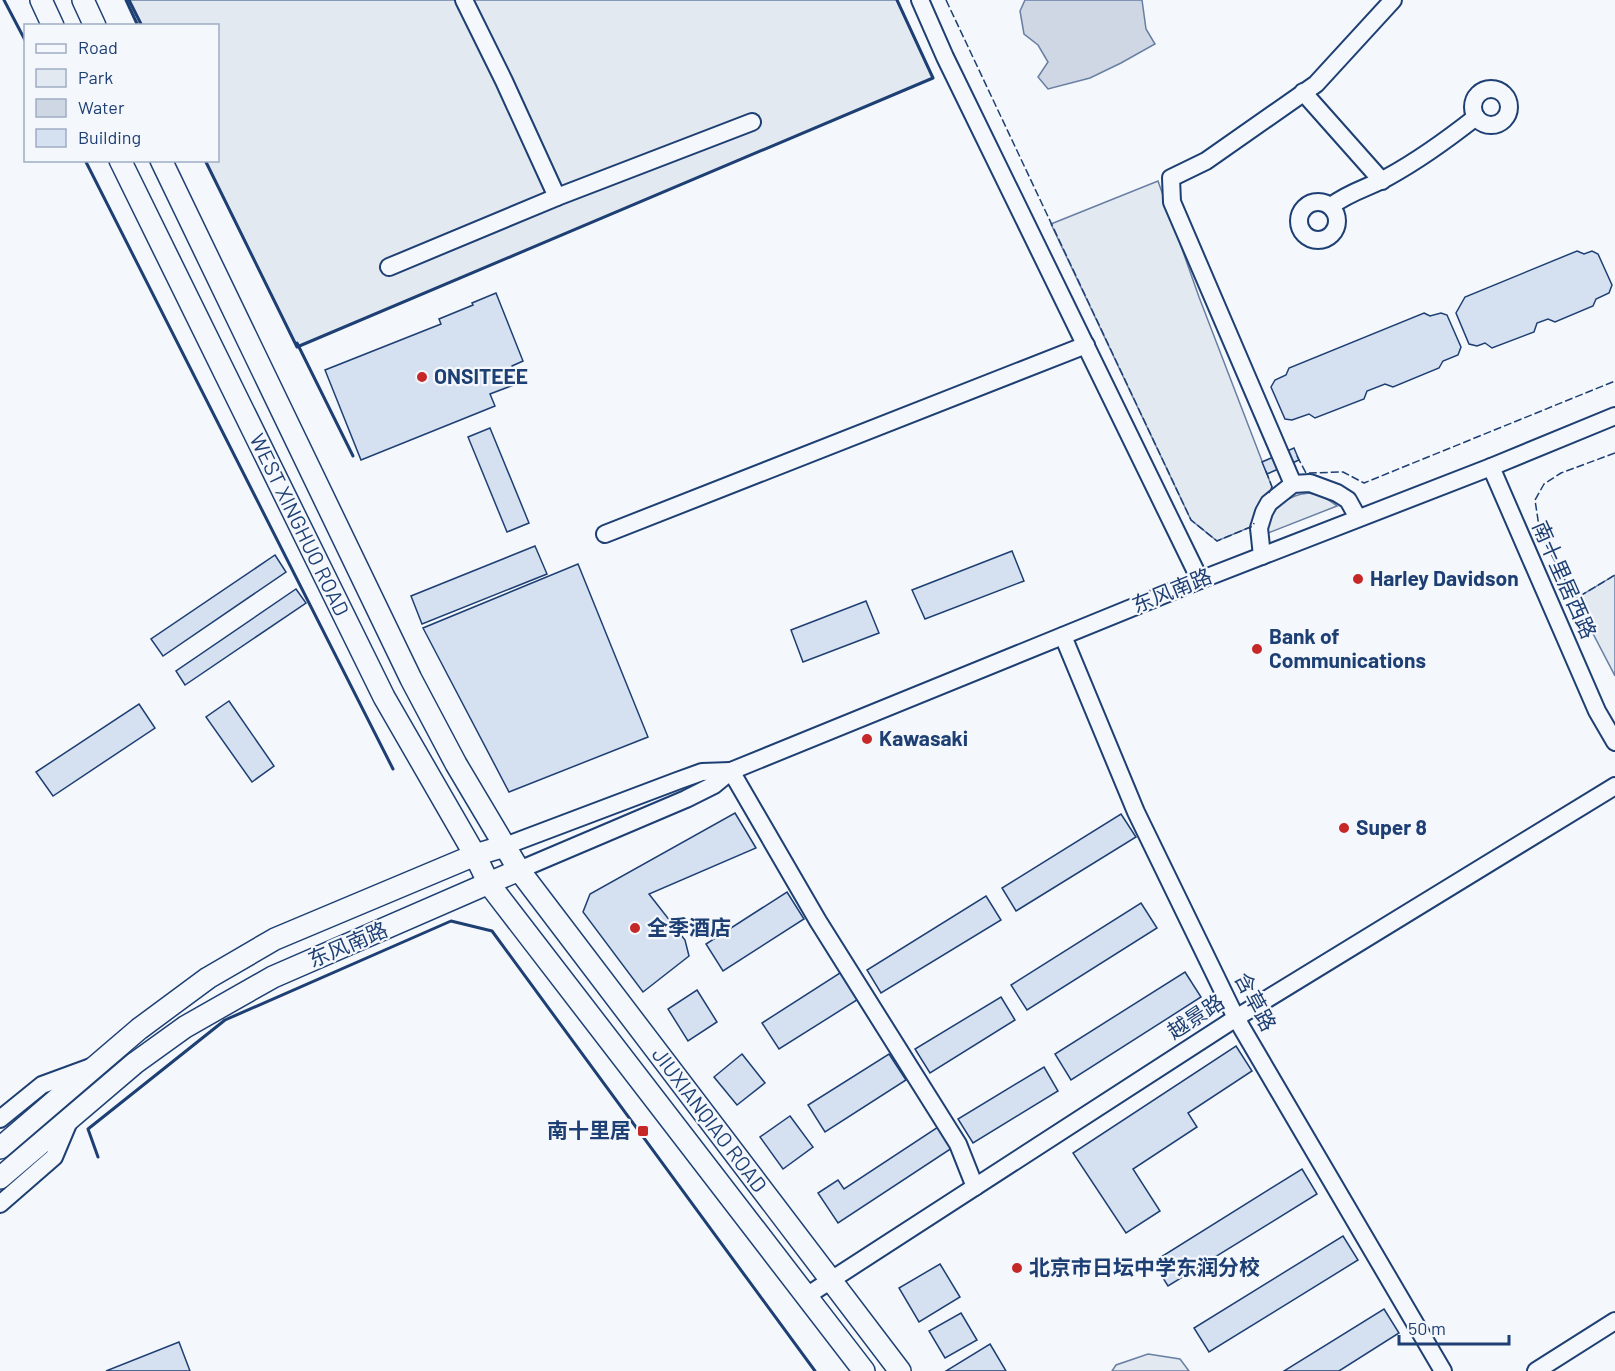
<svg xmlns="http://www.w3.org/2000/svg" width="1615" height="1371" font-family="Barlow,'Noto Sans SC',sans-serif">
  <style>
    .green { fill: #e3e9f0; stroke: #687fa3; stroke-width: 1.5 }
    .water { fill: #cfd7e4; stroke: #687fa3; stroke-width: 1.5 }
    .building { fill: #d5e0f0; stroke: #1d3f73; stroke-width: 1.5 }
    .lines { fill: none; stroke-linecap: round; stroke-linejoin: round }
    .minor-casing { stroke: #1d3f73; stroke-width: 20 }
    .major-casing { stroke: #1d3f73; stroke-width: 24 }
    .minor { stroke: #f4f7fb; stroke-width: 16 }
    .major { stroke: #f4f7fb; stroke-width: 21 }
    .fence { stroke: #1d3f73; stroke-width: 1.5; stroke-dasharray: 8 3; stroke-linecap: butt }
    .wall { stroke: #1d3f73; stroke-width: 3 }
    .poi-dot { fill: #c62828; stroke: #f4f7fb; stroke-width: 2 }
    .labels { text-anchor: middle; stroke-width: 4.5; stroke-linejoin: round; paint-order: stroke }
    .poi-label { font-size: 21px; font-weight: bold; fill: #1d3f73; stroke: #f4f7fb; text-anchor: start }
    .street-label { font-size: 21px; fill: #1d3f73; stroke: #f4f7fb }
  </style>
  <rect width="100%" height="100%" fill="#f4f7fb"/>
  <!-- green -->
  <g class="green">
    <path d="M126 0H897L933 78 297 347 205 161 218 160V26L138 25Z"/>
    <path d="M1158 181 1199 297 1272 487 1253 526 1217 541 1191 520 1051 224Z"/>
    <path d="M1309 493C1321 495 1328 499 1337 506L1268 533C1267 509 1287 495 1309 493Z"/>
    <path d="M1615 575V676L1575 599Z"/>
    <path d="M1148 1354 1180 1359 1189 1371H1112L1116 1365Z"/>
  </g>
  <!-- water -->
  <path class="water" d="M1025 0H1142L1146 29 1155 44 1121 63 1090 78 1048 89 1038 77 1048 62 1038 45 1024 34 1020 11Z"/>
  <!-- building -->
  <g class="building">
    <path d="M1577 251 1584 254 1592 251 1598 254 1612 285 1609 293 1596 299 1593 306 1555 322 1548 319 1537 323 1534 332 1492 348 1485 343 1477 346 1469 344 1456 313 1465 297Z"/>
    <path d="M496 293 523 361 512 366 519 383 490 394 495 406 361 460 325 370 441 324 439 319 473 305 472 303Z"/>
    <path d="M1424 313 1430 316 1441 313 1447 315 1461 347 1458 355 1443 361 1439 368 1393 387 1385 384 1367 391 1364 399 1315 418 1309 414 1292 420 1285 419 1271 387 1275 380 1286 375 1289 368Z"/>
    <path d="M490 428 529 523 507 532 468 437Z"/>
    <path d="M1294 448 1299 460 1267 474 1262 462Z"/>
    <path d="M535 546 547 574 422 624 411 596Z"/>
    <path d="M1012 551 1024 581 925 619 912 590Z"/>
    <path d="M275 555 286 572 163 656 151 639Z"/>
    <path d="M578 564 648 737 509 792 423 628Z"/>
    <path d="M296 589 306 603 185 685 176 671Z"/>
    <path d="M866 601 879 633 803 662 791 630Z"/>
    <path d="M229 701 274 766 252 782 206 717Z"/>
    <path d="M139 704 155 728 53 796 36 772Z"/>
    <path d="M735 813 756 848 649 894 685 940 689 956 643 992 583 912 590 894Z"/>
    <path d="M1121 814 1136 837 1016 911 1002 888Z"/>
    <path d="M787 892 804 919 723 971 706 944Z"/>
    <path d="M986 896 1001 920 881 993 867 970Z"/>
    <path d="M1141 903 1157 928 1027 1010 1011 985Z"/>
    <path d="M843 971 860 998 779 1049 762 1023Z"/>
    <path d="M1185 972 1201 997 1071 1080 1055 1054Z"/>
    <path d="M697 990 717 1022 688 1041 668 1009Z"/>
    <path d="M1001 997 1015 1020 930 1073 915 1049Z"/>
    <path d="M1236 1046 1252 1071 1188 1113 1197 1127 1133 1169 1160 1211 1126 1233 1073 1153Z"/>
    <path d="M742 1054 765 1083 737 1105 714 1077Z"/>
    <path d="M889 1054 906 1080 825 1132 808 1105Z"/>
    <path d="M1044 1067 1058 1091 973 1143 958 1119Z"/>
    <path d="M790 1116 813 1147 783 1169 760 1137Z"/>
    <path d="M938 1127 952 1148 838 1223 818 1193 838 1180 844 1189Z"/>
    <path d="M1302 1169 1317 1194 1168 1286 1153 1262Z"/>
    <path d="M1343 1236 1358 1260 1209 1352 1194 1328Z"/>
    <path d="M940 1264 960 1297 919 1322 899 1288Z"/>
    <path d="M1384 1309 1399 1333 1339 1371H1284Z"/>
    <path d="M961 1313 977 1340 945 1358 929 1331Z"/>
    <path d="M179 1342 190 1371H106Z"/>
    <path d="M990 1344 1006 1371H946Z"/>
  </g>
  <g class="lines">
    <!-- minor casing -->
    <g class="minor-casing">
      <g id="minor">
        <path d="M464 0 504 81 557 197"/>
        <path d="M920 0 945 57 1200 580"/>
        <circle cx="1491" cy="107" r="18"/>
        <path d="M1303 92 1382 181"/>
        <circle cx="1318" cy="221" r="19"/>
        <path d="M1331 206C1351 191 1368 188 1388 177 1419 160 1448 139 1476 117"/>
        <path d="M389 267 557 197 752 122"/>
        <path d="M1491 467 1597 711 1615 742"/>
        <path d="M1293 484 1172 202 1171 178 1206 161 1316 84 1393 0"/>
        <path d="M605 534 1086 345"/>
        <path d="M1262 556 1259 528 1264 512 1269 503 1293 484 1310 483 1337 493 1348 500 1358 518"/>
        <path d="M1063 636 1136 812 1236 1018 1443 1371"/>
        <path d="M731 771 818 921 958 1144 975 1187"/>
        <path d="M505 846 677 781 702 772 731 771"/>
        <path d="M519 870 686 799 714 785 731 771 1200 580 1491 467 1615 416"/>
        <path d="M0 1119 42 1085 91 1067"/>
        <path d="M0 1204 54 1157 70 1119"/>
        <path d="M808 1295 1236 1018 1615 786"/>
        <path d="M1536 1371 1615 1321"/>
      </g>
    </g>
    <!-- major casing -->
    <g class="major-casing">
      <g id="major">
        <path d="M41 0 53 26"/>
        <path d="M83 0 95 26"/>
        <path d="M120 160 384 697 475 855 489 884 864 1371"/>
        <path d="M161 160 411 679 456 764 519 870 900 1371"/>
        <path d="M0 1148 139 1029 208 978 275 939 475 855 505 846"/>
        <path d="M0 1178 135 1063 185 1027 273 977 519 870"/>
      </g>
    </g>
    <!-- minor -->
    <use href="#minor" class="minor"/>
    <!-- major -->
    <use href="#major" class="major"/>
    <!-- fence -->
    <g class="fence">
      <path d="M946 0 1191 520 1217 541 1253 526 1254 523"/>
      <path d="M1615 453 1561 473 1544 484 1535 500 1540 533 1575 599 1615 575"/>
      <path d="M1297 456 1306 473 1343 472 1364 483 1615 381"/>
      <path d="M1266 471 1272 487 1269 493"/>
    </g>
    <!-- wall -->
    <g class="wall">
      <path d="M4 0 26 42"/>
      <path d="M126 0 138 26"/>
      <path d="M129 0 142 26"/>
      <path d="M85 160 393 769"/>
      <path d="M205 160 297 347 933 78 897 0"/>
      <path d="M297 343 353 456"/>
      <path d="M98 1157 88 1129 225 1020 451 921 492 931 815 1371"/>
    </g>
  </g>
  <!-- markers -->
  <g class="poi-dot">
    <circle cx="422" cy="377" r="6"/>
    <circle cx="1358" cy="579" r="6"/>
    <circle cx="1257" cy="649" r="6"/>
    <circle cx="867" cy="739" r="6"/>
    <circle cx="1344" cy="828" r="6"/>
    <circle cx="635" cy="928" r="6"/>
    <rect x="637" y="1125" width="12" height="12" rx="3"/>
    <circle cx="1017" cy="1268" r="6"/>
  </g>
  <g class="labels">
    <!-- poi labels -->
    <g class="poi-label">
      <text x="434" y="384">ONSITEEE</text>
      <text x="1370" y="586">Harley Davidson</text>
      <text x="1269" y="644">Bank of<tspan x="1269" dy="24">Communications</tspan></text>
      <text x="879" y="746">Kawasaki</text>
      <text x="1356" y="835">Super 8</text>
      <text x="647" y="935">全季酒店</text>
      <text x="631" y="1138" text-anchor="end">南十里居</text>
      <text x="1029" y="1275">北京市日坛中学东润分校</text>
    </g>
    <!-- street labels -->
    <g class="street-label">
      <text transform="translate(299 525) rotate(64)" y="7">WEST XINGHUO ROAD</text>
      <text transform="translate(1564 580) rotate(66)" y="7">南十里居西路</text>
      <text transform="translate(1172 591) rotate(-22)" y="7">东风南路</text>
      <text transform="translate(348 945) rotate(-23)" y="7">东风南路</text>
      <text transform="translate(1255 1002) rotate(62)" y="7">含草路</text>
      <text transform="translate(1196 1017) rotate(-33)" y="7">越景路</text>
      <text transform="translate(709 1120) rotate(53)" y="7">JIUXIANQIAO ROAD</text>
    </g>
  </g>
  <!-- legend -->
  <rect x="24" y="24" width="195" height="138" fill="#f4f7fb" stroke="#9eadc5" stroke-width="1.5"/>
  <rect x="36" y="44" width="30" height="9" fill="#f4f7fb" stroke="#9eadc5" stroke-width="1.5"/>
  <text x="78" y="54" font-size="18" fill="#1d3f73">Road</text>
  <rect x="36" y="69" width="30" height="18" fill="#e3e9f0" stroke="#9eadc5" stroke-width="1.5"/>
  <text x="78" y="84" font-size="18" fill="#1d3f73">Park</text>
  <rect x="36" y="99" width="30" height="18" fill="#cfd7e4" stroke="#9eadc5" stroke-width="1.5"/>
  <text x="78" y="114" font-size="18" fill="#1d3f73">Water</text>
  <rect x="36" y="129" width="30" height="18" fill="#d5e0f0" stroke="#9eadc5" stroke-width="1.5"/>
  <text x="78" y="144" font-size="18" fill="#1d3f73">Building</text>
  <!-- scale -->
  <path d="M1399 1335v9h110v-9" fill="none" stroke="#1d3f73" stroke-width="3"/>
  <text x="1408" y="1335" font-size="18" fill="#1d3f73" stroke="#f4f7fb" stroke-width="4.5" paint-order="stroke">50 m</text>
</svg>
